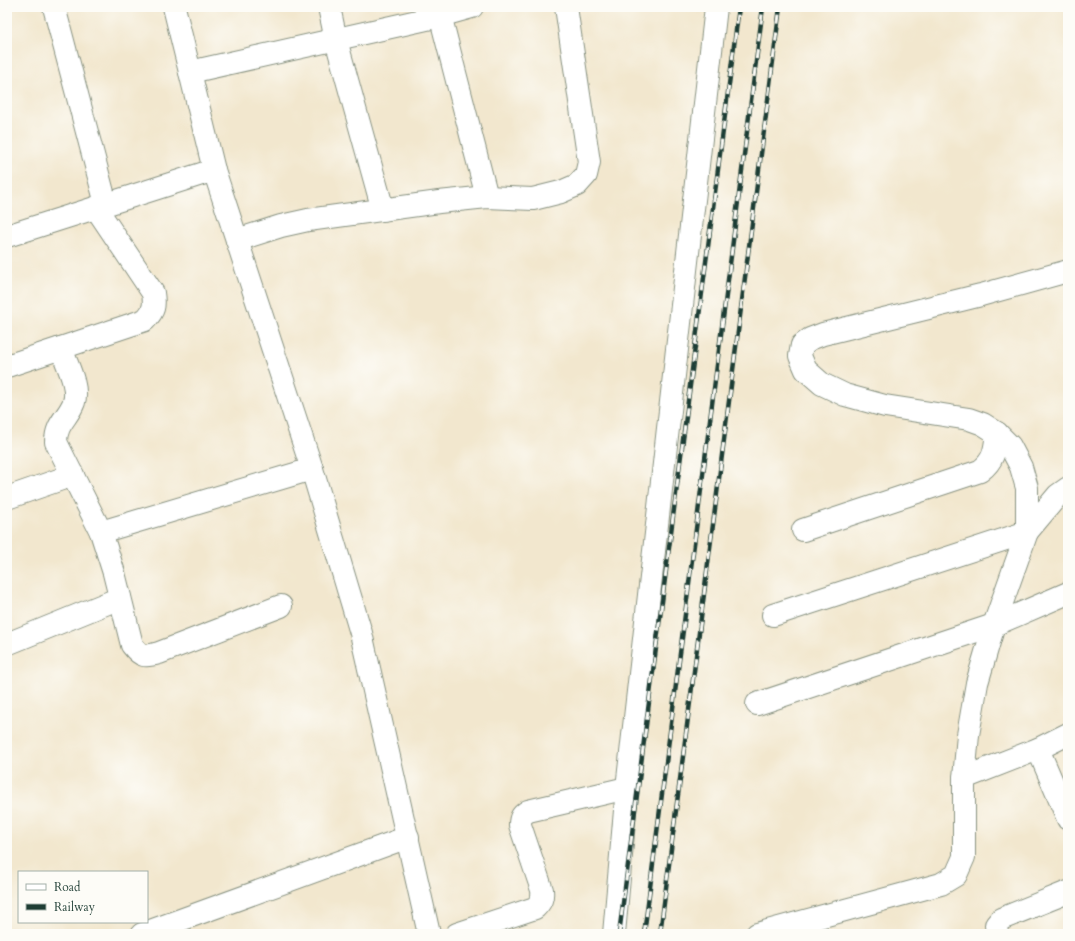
<svg xmlns="http://www.w3.org/2000/svg" width="1075" height="941" font-family="Cardo,serif">
  <style>
    .lines { fill: none; stroke-linecap: round; stroke-linejoin: round }
    .minor-casing { stroke: #889281; stroke-width: 24 }
    .minor { stroke: #fff; stroke-width: 22 }
    .rail-casing { stroke: #1f3d34; stroke-width: 4.5 }
    .rail { stroke: #fdfcf7; stroke-width: 3; stroke-dasharray: 9; stroke-linecap: butt }
  </style>
  <rect width="100%" height="100%" fill="#fdfcf7"/>
  <filter id="ink" filterUnits="userSpaceOnUse"><feTurbulence type="fractalNoise" baseFrequency=".025" numOctaves="2"/><feDisplacementMap in="SourceGraphic" scale="8" xChannelSelector="R" yChannelSelector="G"/><feConvolveMatrix kernelMatrix="1 2 1 2 8 2 1 2 1" color-interpolation-filters="sRGB"/></filter>
  <filter id="wash" filterUnits="userSpaceOnUse"><feTurbulence type="fractalNoise" baseFrequency=".012" numOctaves="4" result="noise"/><feDisplacementMap in="SourceGraphic" scale="16" xChannelSelector="R" yChannelSelector="G"/><feGaussianBlur stdDeviation="0.9" result="paint"/><feColorMatrix in="noise" values="0 0 0 0 0 0 0 0 0 0 0 0 0 0 0 0 0 1.4 0 .05"/><feComposite in="paint" operator="in"/></filter>
  <g filter="url(#wash)">
    <rect width="100%" height="100%" fill="#f2e7ce"/>
  </g>
  <g filter="url(#ink)">
    <g class="lines">
      <!-- minor casing -->
      <g class="minor-casing">
        <g id="minor">
          <path d="M54 7 106 204"/>
          <path d="M174 7 214 170"/>
          <path d="M329 7 336 40 383 210"/>
          <path d="M438 7 487 197"/>
          <path d="M190 72 440 16 472 7"/>
          <path d="M7 236 214 170 312 469 361 633 429 934"/>
          <path d="M237 240 281 226 308 220 439 202 487 197 533 199 561 192 577 185 586 175 589 162 566 7"/>
          <path d="M1068 271 981 295 823 334 810 339 802 345 800 356 806 370 822 384 845 395 885 406 969 419 983 424 997 433 1010 446 1021 467 1027 488V532L994 625 1068 593"/>
          <path d="M61 348C66 363 79 386 74 402 68 418 56 423 56 442L101 532 114 573 132 645C141 657 145 657 159 653L281 606"/>
          <path d="M7 366 145 320C154 311 155 306 153 293L96 208"/>
          <path d="M7 498 73 475"/>
          <path d="M803 530 980 471C994 461 995 450 997 433"/>
          <path d="M101 532 312 469"/>
          <path d="M773 615 1027 532 1058 495 1068 488"/>
          <path d="M7 644 120 598"/>
          <path d="M757 704 994 625"/>
          <path d="M1038 749 1068 819"/>
          <path d="M964 778 1038 749 1068 734"/>
          <path d="M142 934 408 837"/>
          <path d="M457 934 535 908C541 902 543 898 542 890L520 825C520 817 522 815 528 811L627 788"/>
          <path d="M614 934 627 788 716 7"/>
          <path d="M757 934 941 884 956 875 964 857V778L968 735 977 683 994 625"/>
          <path d="M997 934 996 925 1001 919 1068 892"/>
        </g>
      </g>
      <!-- minor -->
      <use href="#minor" class="minor"/>
      <!-- rail casing -->
      <g class="rail-casing">
        <g id="rail">
          <path d="M619 934 739 7"/>
          <path d="M644 934 763 7"/>
          <path d="M660 934 780 7"/>
        </g>
      </g>
      <!-- rail -->
      <use href="#rail" class="rail"/>
    </g>
  </g>
  <!-- margin -->
  <rect width="1075" height="941" fill="none" stroke="#fdfcf7" stroke-width="24"/>
  <!-- legend -->
  <rect x="18" y="871" width="130" height="52" fill="#fdfcf7" stroke="#a4b0a9"/>
  <rect x="26" y="884" width="20" height="6" fill="#ffffff" stroke="#a4b0a9"/>
  <text x="54" y="891" font-size="12" fill="#1f3d34">Road</text>
  <rect x="26" y="904" width="20" height="6" fill="#1f3d34" stroke="#a4b0a9"/>
  <text x="54" y="911" font-size="12" fill="#1f3d34">Railway</text>
</svg>
